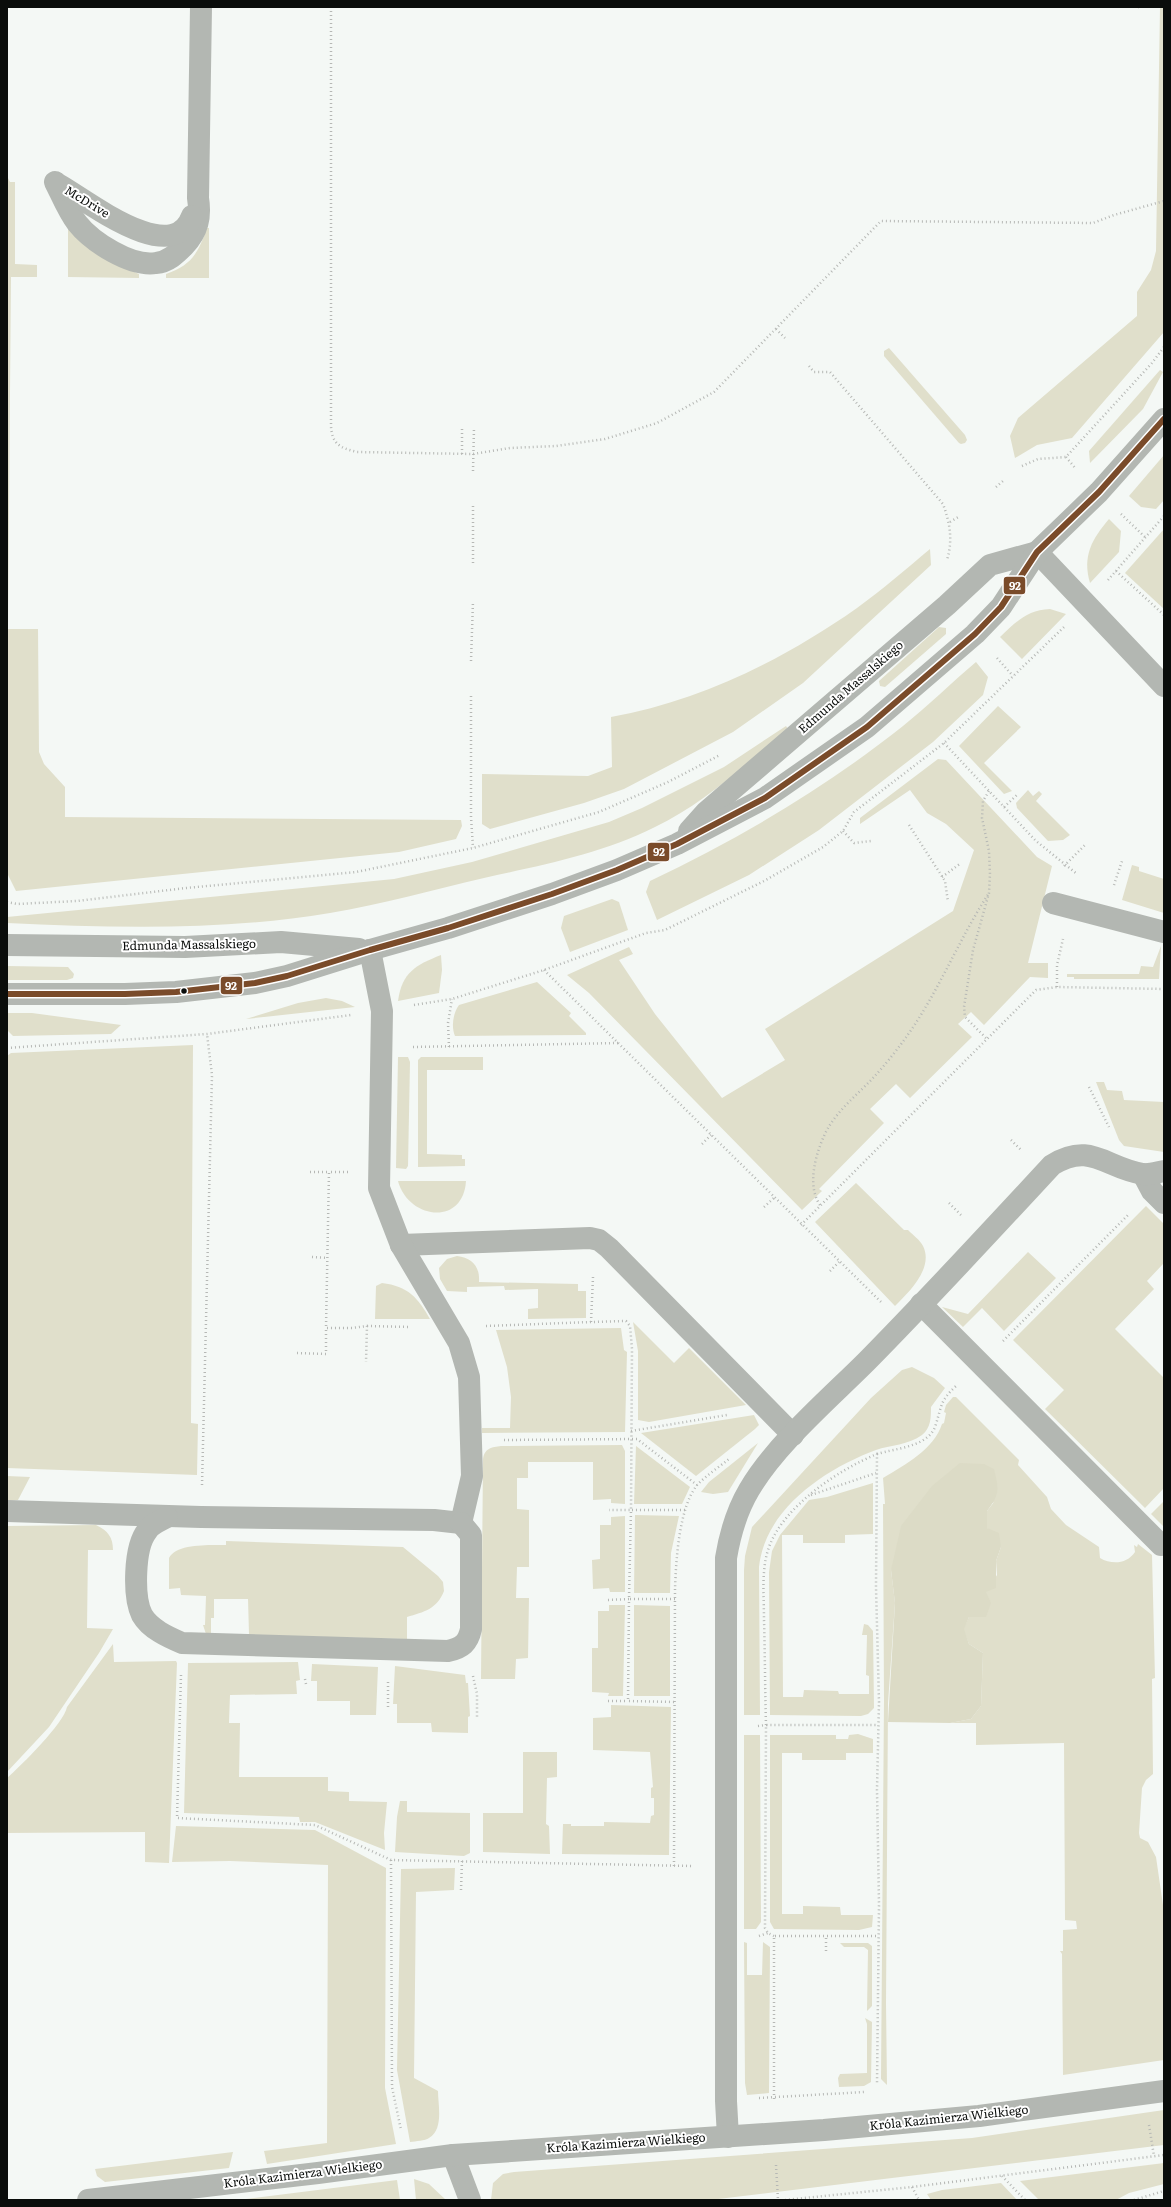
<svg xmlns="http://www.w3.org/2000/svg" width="1171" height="2207" font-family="Literata,serif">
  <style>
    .green { fill: #e0dfcb }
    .forest { fill: #dcdbc6 }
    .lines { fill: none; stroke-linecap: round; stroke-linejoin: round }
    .path { stroke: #b6b8b5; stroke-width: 2.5; stroke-dasharray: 1 3; stroke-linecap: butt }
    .minor { stroke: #b3b7b2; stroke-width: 22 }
    .bus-1-casing { stroke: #fff; stroke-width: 9 }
    .bus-1 { stroke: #7a4b2a; stroke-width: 6 }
    .bus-dot { fill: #0a0d0b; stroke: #fff; stroke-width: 1.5 }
    .labels { text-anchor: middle; stroke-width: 4; stroke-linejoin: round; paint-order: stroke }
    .street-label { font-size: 12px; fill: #0a0d0b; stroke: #fff }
    .line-badge { stroke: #fff; stroke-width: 1.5 }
    .badge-label { font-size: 11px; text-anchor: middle; font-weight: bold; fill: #fff }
  </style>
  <rect width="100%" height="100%" fill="#f4f8f5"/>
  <!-- green -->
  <g class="green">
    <path d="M1160 7H1164V332L1072 438 1037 445 1015 458 1010 436 1018 418 1137 316V292L1151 270 1156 251Z"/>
    <path d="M7 176 10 182H15V264L37 265V277H11L8 629H38L39 752 44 764 65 787V817L461 820 462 826 456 839 399 852 16 891 7 873Z"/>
    <path d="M68 228 121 266 139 274V278L68 277Z"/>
    <path d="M207 228H209V278H166V274C192 265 198 253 207 228Z"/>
    <path d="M889 348 965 435 967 440 965 443 961 444 959 443 884 356V351Z"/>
    <path d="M1160 370 1163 372 1143 409 1090 463 1089 451Z"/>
    <path d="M1164 455V500L1156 509 1141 507 1129 496Z"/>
    <path d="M1109 519 1121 531 1119 552 1090 583C1082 556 1092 539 1109 519Z"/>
    <path d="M1164 529V609L1125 573Z"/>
    <path d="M930 549 931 565 803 683 733 732 624 789 584 803 490 829 482 824V774L588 776 612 767 611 717C700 701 783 660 857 608 882 590 906 569 930 549Z"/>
    <path d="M1050 609 1066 614 1022 659 1000 637C1016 622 1027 610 1050 609Z"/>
    <path d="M939 627 946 628V634L885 687 880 686 879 681Z"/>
    <path d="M976 662 988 677 983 695 933 742 819 830 749 875 657 920 646 892 650 881C739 839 825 788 903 726 928 706 951 683 976 662Z"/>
    <path d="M998 706 1021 727 984 763 1012 791 1004 794 959 746Z"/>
    <path d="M786 726 788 729C746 764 705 803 655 827 601 854 542 865 484 878 433 890 382 904 330 913 224 931 114 928 7 923V917L394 879 472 862 609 822 642 808 724 767Z"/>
    <path d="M938 759 946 760 1037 857 1052 866 1028 963H1048V978L1030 977 984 1025 971 1012 958 1024 972 1037 910 1098 896 1084 870 1109 884 1123 819 1189 822 1191 802 1210 589 993 567 975 629 947 633 954 619 960 655 1014 722 1098 785 1060 765 1029 953 911 974 850 946 824 927 813 910 790 860 824V818Z"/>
    <path d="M1028 790 1033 796 1039 791 1042 794 1036 801 1070 835 1063 840 1048 841 1017 808 1016 803Z"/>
    <path d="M1132 865 1139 867V871L1164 879V913L1122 900Z"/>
    <path d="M612 899 619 902 628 930 570 952 561 928 564 916Z"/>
    <path d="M1161 946 1159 979H1074V977H1067V974H1139L1141 966 1153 967Z"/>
    <path d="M441 955 442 970 439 993 398 1001C402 972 416 965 441 955Z"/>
    <path d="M7 966 68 967 74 974 73 978 67 980H7Z"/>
    <path d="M537 982 571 1013 569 1016 586 1033V1035L455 1036C451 1027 453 1013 459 1005Z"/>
    <path d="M326 998 342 1001 355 1007 246 1019 298 1003Z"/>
    <path d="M7 1013H32L121 1025 111 1034 13 1036 7 1030Z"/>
    <path d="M193 1045 191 1423 198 1424 197 1475 7 1468V1056L11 1053Z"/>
    <path d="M398 1057H408L410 1062 408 1166 406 1169 396 1168Z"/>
    <path d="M421 1057H483V1070H427V1154L462 1155V1159H465V1166L418 1167V1060Z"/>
    <path d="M1096 1082H1104L1107 1090 1122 1091 1124 1100 1164 1102V1152L1124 1146 1119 1140Z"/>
    <path d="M398 1181H466C463 1227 408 1219 398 1181Z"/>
    <path d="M856 1183 904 1230H908C913 1235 920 1240 923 1246 934 1268 909 1292 895 1306L815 1222Z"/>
    <path d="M1146 1206 1164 1224V1265L1163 1264 1147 1281 1154 1289 1115 1329 1164 1378V1488L1145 1508 1045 1409 1064 1390 1013 1340Z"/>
    <path d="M1028 1252 1056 1278 1004 1331 982 1308 963 1327 942 1307 968 1314Z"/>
    <path d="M457 1256C472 1258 480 1266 479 1282L578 1284V1291H586V1318L528 1319V1309L538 1308V1289L505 1290 504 1286 467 1287V1292L447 1291 440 1279 439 1268 447 1259Z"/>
    <path d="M382 1283C408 1286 418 1298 430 1319H375L376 1286Z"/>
    <path d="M633 1322 674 1363 689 1348 746 1405 649 1422 638 1420V1351Z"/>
    <path d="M621 1328 624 1350 627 1352 625 1432 482 1433V1428H510L511 1397 507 1367 496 1330Z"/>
    <path d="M912 1367 934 1378 945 1388 931 1407C931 1417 931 1428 922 1435 909 1445 890 1445 876 1450 825 1469 765 1509 759 1567L760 1715H744V1570L745 1556 752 1527 871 1398 902 1370Z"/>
    <path d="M953 1397H956L1019 1460 1018 1465 1047 1497 1051 1509 1066 1525 1099 1547 1100 1558C1112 1565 1127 1564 1135 1552L1134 1545 1137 1547 1138 1544 1152 1555 1155 1678 1152 1679 1153 1774 1146 1780 1142 1788 1139 1833 1140 1838 1148 1842 1156 1857 1164 1912V2060L1063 2075 1062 1954 1060 1951H1063V1930L1077 1929 1076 1921 1065 1920 1064 1743 976 1745V1723H950L971 1719 981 1706 983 1653 969 1644 963 1629 969 1617 997 1575 996 1561 1001 1547 987 1528V1511L994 1502 891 1570 895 1603 888 1703 886 2003 887 2085 881 2079 884 1700 883 1504H885L883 1478C905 1465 934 1449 942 1424L944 1423 946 1413 944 1412 946 1405Z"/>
    <path d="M754 1415 759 1425 755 1429 696 1476 641 1433Z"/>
    <path d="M758 1443 728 1492 713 1494 701 1492 709 1482Z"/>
    <path d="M622 1445 625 1451V1504L611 1503V1499L593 1500V1462H528V1478H517V1509L529 1510V1567H517L516 1598H529L528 1658 516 1659 515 1679H481L483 1460C484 1448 492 1447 501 1446Z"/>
    <path d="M636 1446 690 1487 682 1504H634Z"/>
    <path d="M7 1476 30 1477 18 1500 7 1501Z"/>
    <path d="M873 1483V1534L845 1535V1543H803V1535H782L783 1697H803L804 1690 838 1691 839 1694H869V1676L866 1675 867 1635H862L864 1624 868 1625 873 1631 874 1708 868 1714 861 1716 770 1715 769 1572 772 1551 780 1535 809 1500 827 1497Z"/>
    <path d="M1164 1501V1527L1151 1514Z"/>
    <path d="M635 1515 679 1516 671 1553 670 1593H634Z"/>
    <path d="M625 1516V1592H610L609 1588 593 1589 592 1560 600 1559V1525H611V1517Z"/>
    <path d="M96 1525C108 1531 113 1537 113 1550H88L87 1628 113 1629 99 1653 49 1727 7 1772V1526Z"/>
    <path d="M226 1541 403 1547 438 1576 443 1582 444 1591C437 1609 424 1612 407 1617V1639L244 1635 249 1634 248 1599H214V1618H211V1635L206 1634 203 1625H205L206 1596 181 1595 180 1588 169 1589V1558C176 1543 212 1545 226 1545Z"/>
    <path d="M609 1605H625L623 1696H608L609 1693 592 1692V1648H598V1611H609Z"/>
    <path d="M634 1605 670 1606V1696H634Z"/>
    <path d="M113 1644 114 1662 176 1661 177 1663 169 1863 145 1862V1832L7 1833V1778C21 1766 64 1723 67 1707Z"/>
    <path d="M298 1662 300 1680 296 1681 297 1694 230 1695 229 1723H240L239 1777H328V1791L349 1792V1801L387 1802 384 1833 385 1850 315 1822H300L299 1817 184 1813 188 1663Z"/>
    <path d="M312 1664 378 1667 376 1715H350V1701H317V1681H311Z"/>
    <path d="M395 1666 465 1675 466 1683H468L470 1716 468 1717V1733L432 1732 431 1723H397V1704H393Z"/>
    <path d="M611 1705 671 1707 669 1855 562 1854 563 1824H571V1826H604V1822L650 1823 651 1816 654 1815V1798H651V1788L653 1787 650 1752 593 1750V1718L611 1717Z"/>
    <path d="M858 1734 873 1739V1753H846V1760H802V1753H782V1914H803V1906L840 1907 841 1915H873L872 1927 859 1930 774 1929 770 1922V1735H836V1739H848L849 1735Z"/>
    <path d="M744 1735H760L761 1922 756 1929H744Z"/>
    <path d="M523 1752H557V1777L547 1778 546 1824 549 1826 550 1854 483 1852V1813H523Z"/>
    <path d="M400 1801H407V1812L470 1813V1853L464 1856 395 1852 397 1817Z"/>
    <path d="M176 1826 315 1830 386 1868 385 2088 396 2144 267 2164 264 2151 327 2143 328 1865 230 1861 172 1862Z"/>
    <path d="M455 1868 454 1890 416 1892 414 2078 438 2091C438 2105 444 2129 429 2138 425 2141 416 2141 410 2142L397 2070 401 1869Z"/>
    <path d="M744 1942 747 1943V1975H762L763 1942 770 1947 769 2093 747 2095 745 2083Z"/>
    <path d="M840 1943H868L872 1946V2006L867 2011 868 1950 864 1947H844Z"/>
    <path d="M865 2018 872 2022 871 2082 864 2086 839 2087 838 2078 840 2074 867 2073V2024Z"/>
    <path d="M1164 2110V2145L710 2200H491L493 2183 503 2174 514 2172 972 2138Z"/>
    <path d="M233 2152 229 2168 105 2182 97 2176 95 2169Z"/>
    <path d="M1164 2163V2184L1129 2193 1116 2200H1039L1020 2181Z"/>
    <path d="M414 2179 429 2184 446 2200H416Z"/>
    <path d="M397 2180 400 2200H238Z"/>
    <path d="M1001 2183 1017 2200H931L927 2194 942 2190Z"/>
  </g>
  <!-- forest -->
  <path class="forest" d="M960 1463 984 1464 994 1469C999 1489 1000 1494 987 1511V1528L999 1533 1001 1547 996 1561V1588L986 1592 991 1603 986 1617H969L964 1629 969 1644 983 1653 981 1706 971 1719 950 1723 888 1722 895 1603 891 1570 901 1526 932 1486Z"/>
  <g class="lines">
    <!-- path -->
    <g class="path">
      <path d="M331 7V426C332 444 340 448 357 452L473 454 510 448 556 446 605 439 657 423 714 392 881 221 1093 223 1114 215 1164 201"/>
      <path d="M1138 7H1139"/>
      <path d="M776 329 785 338"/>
      <path d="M809 366 814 372H830L943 504C950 523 953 540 947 560"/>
      <path d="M462 454V427"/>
      <path d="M1066 457 1076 469"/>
      <path d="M1022 466 1038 459 1066 457 1152 363 1164 347"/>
      <path d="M473 471 474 428"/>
      <path d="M996 487 1003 481"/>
      <path d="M473 506V565"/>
      <path d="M1121 514 1145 537"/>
      <path d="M950 522 960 516"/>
      <path d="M1116 571 1164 615"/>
      <path d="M1108 580 1164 516"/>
      <path d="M997 658 1013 676"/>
      <path d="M471 661 473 601"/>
      <path d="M471 696V817L473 848"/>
      <path d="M944 743 1036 841 1077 874"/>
      <path d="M1004 807 1018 794"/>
      <path d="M909 825 945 881 948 902"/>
      <path d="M843 831 854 843 871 841"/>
      <path d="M1064 866 1085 845"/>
      <path d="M942 877 961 863"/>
      <path d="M1114 885 1122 861"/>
      <path d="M7 902 17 904 77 901 186 888 356 872 473 848 599 812 668 782 720 755"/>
      <path d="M544 970 881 1302"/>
      <path d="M1057 987V965L1063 939"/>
      <path d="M414 1005 452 999 544 970 646 933 665 930 764 881 823 847 843 831 854 812 944 743 1064 627"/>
      <path d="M986 1038 965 1017 964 1007 973 950 989 893 990 874 989 851 982 818 983 801 989 791"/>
      <path d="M413 1047 618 1043"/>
      <path d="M449 1047 448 1023 452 999"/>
      <path d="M7 1048 207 1034 351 1015"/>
      <path d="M1089 1087 1109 1127"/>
      <path d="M1011 1140 1022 1151"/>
      <path d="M702 1144 711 1135"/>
      <path d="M310 1172H329"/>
      <path d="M348 1172H329L326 1328H352L367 1326 366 1362"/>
      <path d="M949 1203 961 1215"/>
      <path d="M820 1205C807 1186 815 1156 824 1136 834 1113 856 1096 873 1078 885 1065 897 1050 907 1036 939 991 959 939 989 893"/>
      <path d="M764 1207 774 1198"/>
      <path d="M801 1225 1036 990 1057 987 1164 989"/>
      <path d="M312 1257 327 1258"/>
      <path d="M830 1271 839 1262"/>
      <path d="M593 1277 591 1322 626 1321 630 1326 632 1349 631 1510H609"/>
      <path d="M367 1326 411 1327"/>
      <path d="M486 1326 591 1322"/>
      <path d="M1003 1341 1129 1214"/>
      <path d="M297 1353 326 1354V1328"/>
      <path d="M631 1431 727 1415"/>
      <path d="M504 1440 637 1439 697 1485"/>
      <path d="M877 1454C896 1448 930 1447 936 1424 942 1405 940 1401 956 1386"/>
      <path d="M202 1485 212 1075 207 1034"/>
      <path d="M811 1495 876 1473"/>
      <path d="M675 1599H629L631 1510H686"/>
      <path d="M608 1600 629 1599 628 1701 675 1702"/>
      <path d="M181 1675 177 1818 315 1825 391 1860 693 1866"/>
      <path d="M473 1676 477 1694V1718"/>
      <path d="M305 1679 306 1684"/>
      <path d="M608 1701H628"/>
      <path d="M388 1707V1682"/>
      <path d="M758 1726 766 1725C765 1690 765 1655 764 1619 764 1596 761 1569 769 1547 784 1506 838 1470 877 1454L876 1587 879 1702 877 1790 879 1905 877 2084"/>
      <path d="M391 1860 392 2087 401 2130"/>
      <path d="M674 1866 675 1589C676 1560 679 1506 698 1484 707 1475 719 1467 729 1459"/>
      <path d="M461 1890 462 1861"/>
      <path d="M759 1936 768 1933"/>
      <path d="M774 1936 768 1933 765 1928 766 1725H878"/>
      <path d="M826 1951V1936"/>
      <path d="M759 2098 864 2092"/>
      <path d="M774 2099V1936H878"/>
      <path d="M1149 2125 1154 2156"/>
      <path d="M776 2165 778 2200"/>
      <path d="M1002 2176 1025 2200"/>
      <path d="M912 2187 919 2200"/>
      <path d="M785 2200 912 2187 1164 2155"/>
      <path d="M1134 2200 1164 2191"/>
    </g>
    <!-- minor -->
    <g class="minor">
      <path d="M55 182C62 196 68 211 77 223 92 242 131 267 156 263 168 262 176 254 184 246 198 231 201 217 198 198L201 7"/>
      <path d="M56 183C84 198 172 270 192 216"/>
      <path d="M1037 552 1164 686"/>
      <path d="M689 831 706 812 947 605 990 565 1037 552"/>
      <path d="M1053 903 1164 932"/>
      <path d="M7 945 185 947 281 942 359 949"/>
      <path d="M7 994H125L176 992 255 983 287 976 370 950 448 928 552 894 617 870 677 844 765 798 867 727 975 634 1001 607 1037 552 1099 492 1164 419"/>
      <path d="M1143 1174 1152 1191 1164 1203"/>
      <path d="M401 1245 590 1238 599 1240 609 1248 793 1435"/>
      <path d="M921 1304 1161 1545"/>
      <path d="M7 1511 201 1517 434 1520 461 1523 472 1476 469 1377 459 1343 401 1245 379 1188 382 1011 370 950"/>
      <path d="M167 1517C160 1521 151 1524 147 1531 134 1547 133 1597 142 1615 150 1629 168 1637 182 1643L448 1651C462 1648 468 1643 471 1629V1535L461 1523"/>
      <path d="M728 2137 726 2101V1558C730 1534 736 1512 749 1490 775 1445 829 1399 867 1361 930 1297 991 1231 1052 1165 1091 1141 1105 1168 1143 1174 1149 1175 1158 1172 1164 1171"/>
      <path d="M453 2155 470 2200"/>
      <path d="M88 2200 318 2173 453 2155 824 2130 979 2116 1164 2091"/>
    </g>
    <!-- bus-1 casing -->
    <g class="bus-1-casing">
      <path id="bus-1" d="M7 994H125L176 992 255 983 287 976 370 950 448 928 552 894 617 870 677 844 765 798 867 727 975 634 1001 607 1037 552 1099 492 1164 419"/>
    </g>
    <!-- bus-1 -->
    <use href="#bus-1" class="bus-1"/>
  </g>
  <!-- markers -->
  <circle class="bus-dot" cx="184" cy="991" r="3.5"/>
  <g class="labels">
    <!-- street labels -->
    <g class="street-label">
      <text transform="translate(87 202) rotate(31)" y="4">McDrive</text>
      <text transform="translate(851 687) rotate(-41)" y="4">Edmunda Massalskiego</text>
      <text transform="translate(189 945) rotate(-1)" y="4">Edmunda Massalskiego</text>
      <text transform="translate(949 2118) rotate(-6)" y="4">Króla Kazimierza Wielkiego</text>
      <text transform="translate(626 2143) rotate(-4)" y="4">Króla Kazimierza Wielkiego</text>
      <text transform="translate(303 2174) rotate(-7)" y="4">Króla Kazimierza Wielkiego</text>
    </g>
  </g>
  <g class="line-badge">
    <rect x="1003" y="576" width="23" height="19" rx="4" fill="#7a4b2a"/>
    <rect x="647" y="842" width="23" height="20" rx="4" fill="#7a4b2a"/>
    <rect x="220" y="976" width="23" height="19" rx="4" fill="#7a4b2a"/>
  </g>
  <g class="badge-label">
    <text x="1015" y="590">92</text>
    <text x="659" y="856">92</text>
    <text x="231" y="990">92</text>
  </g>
  <!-- border -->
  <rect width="1171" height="2207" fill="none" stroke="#0a0d0b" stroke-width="16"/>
</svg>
